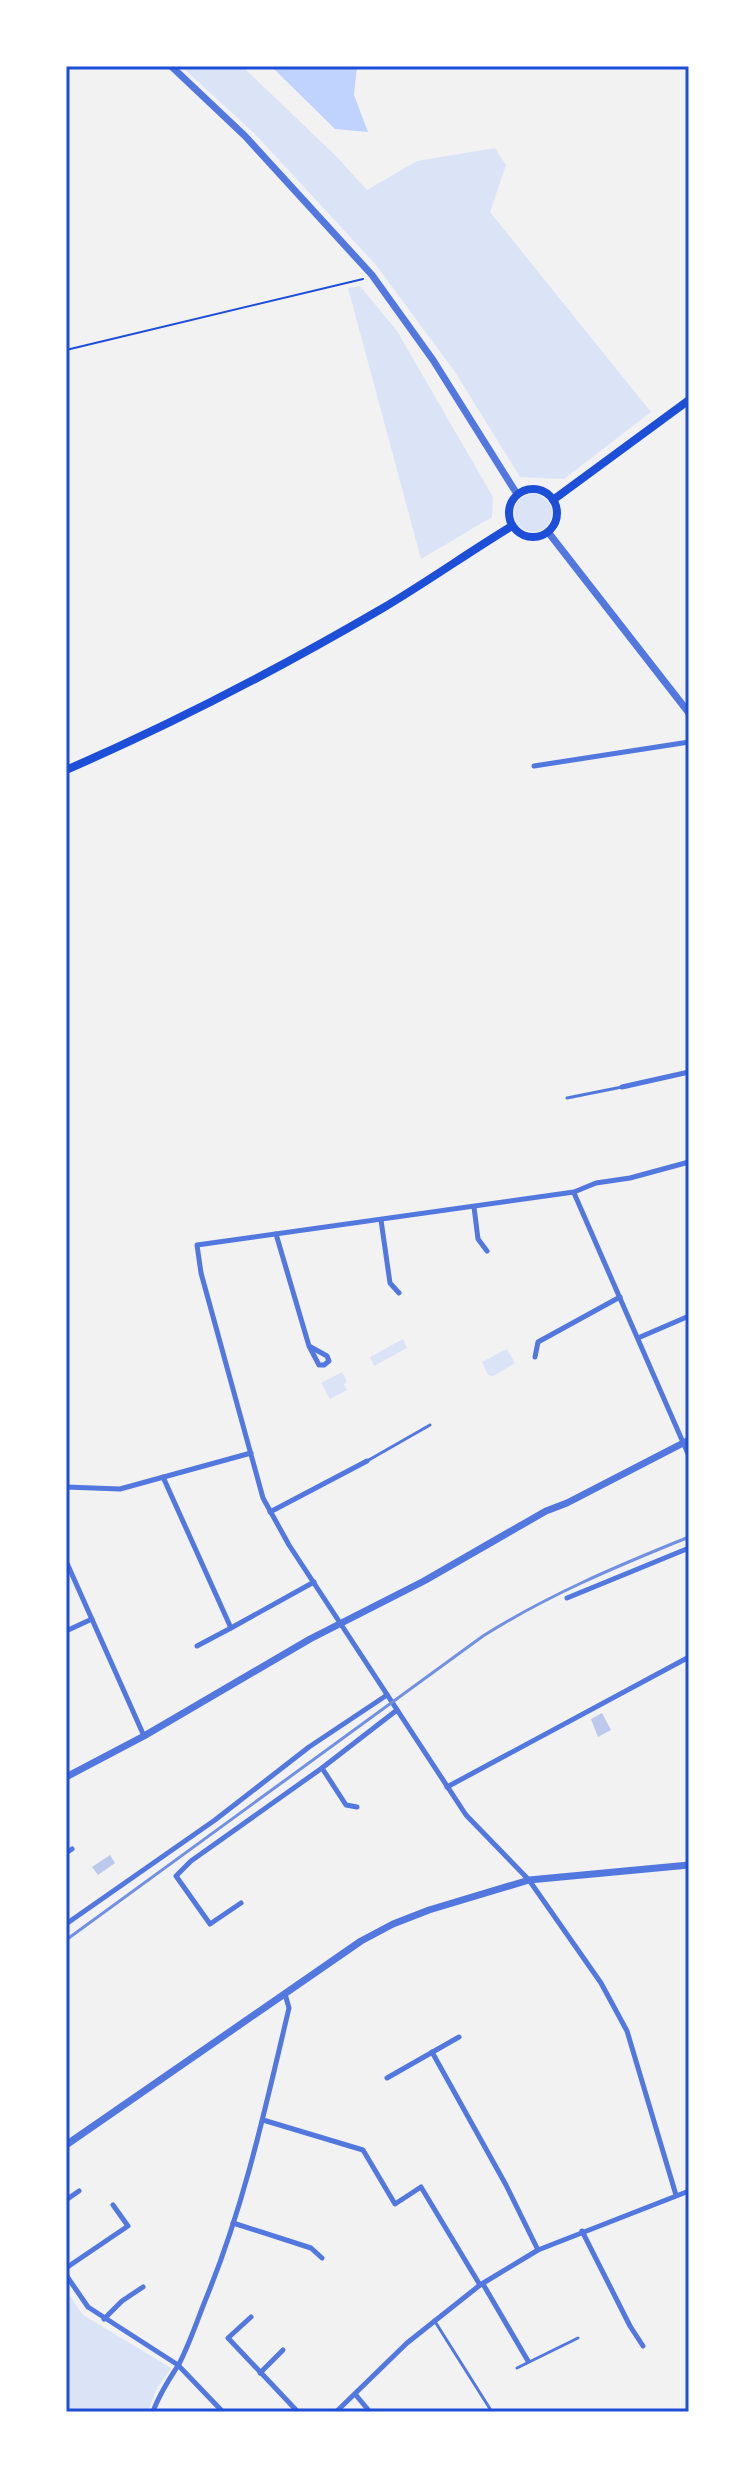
<svg xmlns="http://www.w3.org/2000/svg" width="755" height="2478" font-family="'Space Grotesk',sans-serif">
  <style>
    .green { fill: #dbe4f7 }
    .water { fill: #bfd3fe }
    .building { fill: #bdc9ec }
    .lines { fill: none; stroke-linecap: round; stroke-linejoin: round }
    .path { stroke: #1d4ed8; stroke-width: 2 }
    .service { stroke: #5277de; stroke-width: 3 }
    .minor { stroke: #5277de; stroke-width: 5 }
    .tertiary { stroke: #5277de; stroke-width: 7 }
    .secondary { stroke: #1d4ed8; stroke-width: 8 }
    .rail { stroke: #7290e2; stroke-width: 3 }
    .neatline { fill: none; stroke: #1d4ed8; stroke-width: 3 }
  </style>
  <rect width="100%" height="100%" fill="#f2f2f2"/>
  <!-- green -->
  <g class="green">
    <path d="M181 66H242L337 157 367 190 417 161 495 148 506 165 490 212 651 412 564 479 520 477 455 372 376 265 256 135Z"/>
    <path d="M360 286 397 331 493 497 492 517 421 559 348 288Z"/>
    <circle cx="533" cy="513" r="19"/>
    <path d="M403 1339 407 1348 374 1366 370 1357Z"/>
    <path d="M507 1349 515 1363 493 1376 488 1375 482 1362Z"/>
    <path d="M342 1372 347 1381 344 1384 347 1390 330 1399 321 1383Z"/>
    <path d="M66 2290 83 2315 171 2368 156 2390 148 2412H66Z"/>
  </g>
  <!-- water -->
  <path class="water" d="M271 66H357L354 95 368 132 335 129Z"/>
  <!-- building -->
  <g class="building">
    <path d="M602 1713 611 1730 598 1737 591 1719Z"/>
    <path d="M110 1855 115 1863 98 1875 92 1867Z"/>
  </g>
  <g class="lines">
    <!-- path -->
    <path class="path" d="M66 350 363 279"/>
    <!-- service -->
    <g class="service">
      <path d="M567 1098 622 1087"/>
      <path d="M367 1461 430 1425"/>
      <path d="M434 2320 492 2412"/>
      <path d="M517 2368 578 2338"/>
    </g>
    <!-- minor -->
    <g class="minor">
      <path d="M534 766 689 742"/>
      <path d="M622 1087 689 1072"/>
      <path d="M574 1193 689 1456"/>
      <path d="M474 1207 478 1239 487 1251"/>
      <path d="M381 1220 390 1283 399 1293"/>
      <path d="M276 1234 309 1346 319 1365H324L329 1361 327 1356 309 1346"/>
      <path d="M638 1338 689 1316"/>
      <path d="M535 1357 538 1342 620 1297"/>
      <path d="M163 1477 231 1628 314 1582"/>
      <path d="M66 1487 120 1489 251 1453"/>
      <path d="M270 1512 367 1461"/>
      <path d="M66 1561 144 1736"/>
      <path d="M567 1598 689 1548"/>
      <path d="M66 1631 92 1619"/>
      <path d="M197 1646 231 1628"/>
      <path d="M322 1768 346 1805 357 1807"/>
      <path d="M447 1787 689 1657"/>
      <path d="M66 1853 72 1849"/>
      <path d="M241 1903 210 1924 176 1876 191 1861 322 1768 397 1710"/>
      <path d="M66 1924 215 1820 309 1747 387 1695"/>
      <path d="M432 2052 506 2185 538 2250"/>
      <path d="M387 2078 459 2037"/>
      <path d="M263 2120 363 2150 395 2204 421 2187 480 2285"/>
      <path d="M676 2195 627 2031 601 1983 529 1880 466 1815 289 1545 263 1498 201 1273 197 1245 574 1192 596 1183 630 1178 689 1162"/>
      <path d="M66 2200 79 2191"/>
      <path d="M233 2223 311 2248 322 2258"/>
      <path d="M582 2231 630 2326 643 2346"/>
      <path d="M66 2268 128 2226 113 2205"/>
      <path d="M66 2275 88 2307 178 2365 223 2412"/>
      <path d="M483 2284 528 2361"/>
      <path d="M251 2317 228 2338 298 2412"/>
      <path d="M104 2319 122 2301 143 2287"/>
      <path d="M260 2373 283 2350"/>
      <path d="M355 2394 370 2412"/>
      <path d="M153 2412C159 2394 169 2380 179 2364 190 2343 198 2318 207 2296 245 2203 266 2105 289 2008L285 1994"/>
      <path d="M336 2412 407 2343 480 2285 538 2250 689 2191"/>
    </g>
    <!-- tertiary -->
    <g class="tertiary">
      <path d="M171 66 245 136 372 275 433 360 517 494"/>
      <path d="M548 532 689 713"/>
      <path d="M66 1777 144 1736 310 1639 424 1581 546 1511 567 1503 689 1440"/>
      <path d="M66 2145 361 1941 393 1924 429 1910 529 1880 689 1865"/>
    </g>
    <!-- secondary -->
    <g class="secondary">
      <circle cx="533" cy="513" r="24"/>
      <path d="M553 500 689 400"/>
      <path d="M66 770C175 723 280 668 383 608 427 582 469 552 512 526"/>
    </g>
    <!-- rail -->
    <path class="rail" d="M66 1940 483 1636C548 1595 617 1566 689 1537"/>
  </g>
  <!-- border -->
  <rect width="755" height="2478" fill="none" stroke="#ffffff" stroke-width="136"/>
  <rect x="68" y="68" width="619" height="2342" class="neatline"/>
</svg>
